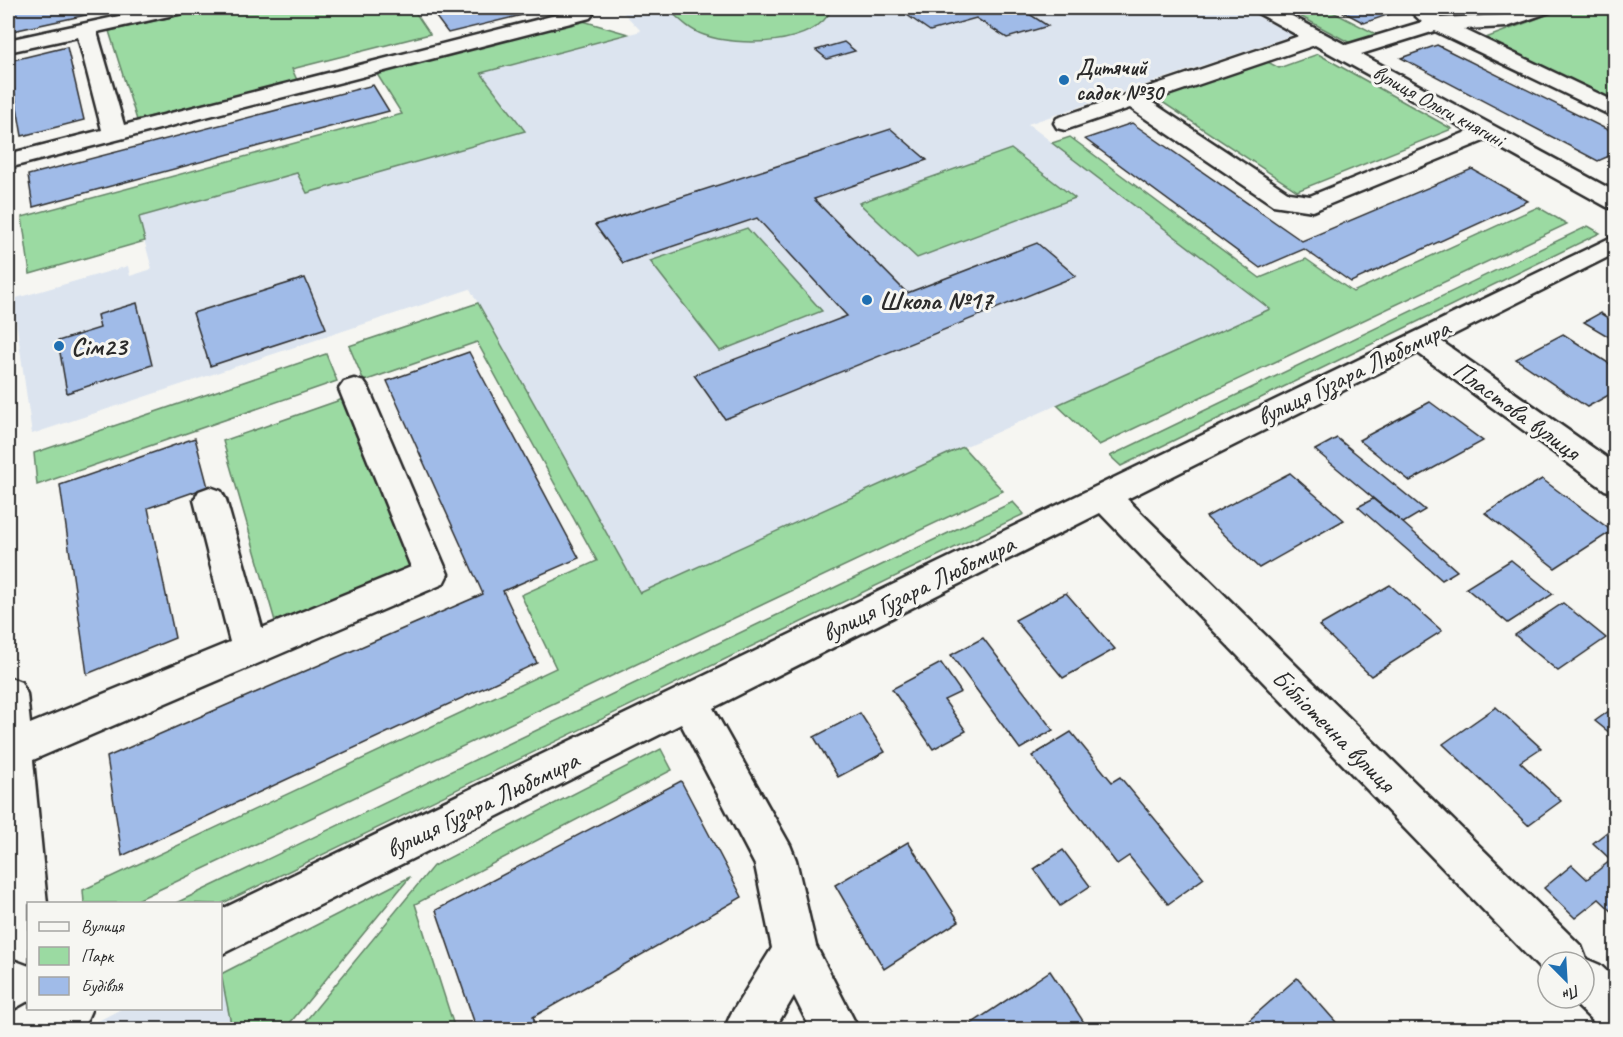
<svg xmlns="http://www.w3.org/2000/svg" width="1623" height="1037" font-family="Caveat,sans-serif">
  <style>
    .built { fill: #dce4ef }
    .green { fill: #9bdaa2; stroke: #638266; stroke-width: 1.5 }
    .building { fill: #a0bbe8; stroke: #2b2b2b; stroke-width: 1.5 }
    .lines { fill: none; stroke-linecap: round; stroke-linejoin: round }
    .minor-casing { stroke: #2b2b2b; stroke-width: 5 }
    .minor { fill: #f6f6f2; fill-rule: evenodd }
    .poi-dot { fill: #1f6fb2; stroke: #f6f6f2; stroke-width: 2 }
    .labels { text-anchor: middle; stroke-width: 6; stroke-linejoin: round; paint-order: stroke }
    .far-poi-label { font-size: 22px; font-weight: bold; fill: #2b2b2b; stroke: #f6f6f2; text-anchor: start }
    .far-street-label { font-size: 22px; fill: #2b2b2b; stroke: #f6f6f2 }
    .poi-label { font-size: 26px; font-weight: bold; fill: #2b2b2b; stroke: #f6f6f2; text-anchor: start }
    .street-label { font-size: 26px; fill: #2b2b2b; stroke: #f6f6f2 }
  </style>
  <rect width="100%" height="100%" fill="#f6f6f2"/>
  <filter id="ink" filterUnits="userSpaceOnUse"><feTurbulence type="fractalNoise" baseFrequency=".0167" numOctaves="2"/><feDisplacementMap in="SourceGraphic" scale="12" xChannelSelector="R" yChannelSelector="G"/><feConvolveMatrix kernelMatrix="1 2 1 2 8 2 1 2 1" color-interpolation-filters="sRGB"/></filter>
  <g filter="url(#ink)">
    <!-- built -->
    <g class="built">
      <path d="M619 8H1242L1293 35 1028 124 1270 309 640 593 470 289 32 434 13 299 128 266 130 276 152 269 138 217 298 173 307 193 524 131 481 73 641 31Z"/>
      <path d="M221 971 232 1029H83L121 1009 220 1008Z"/>
    </g>
    <!-- green -->
    <g class="green">
      <path d="M212 8H432L415 12 430 34 292 69 297 80 137 120 109 31Z"/>
      <path d="M667 8H832C816 47 737 47 704 35 689 30 678 18 667 8Z"/>
      <path d="M1285 8H1325L1378 35 1352 44Z"/>
      <path d="M1565 8H1615V102L1483 39Z"/>
      <path d="M576 19 628 34 481 73 525 131 307 193 297 173 139 217 145 241 30 274 22 217 402 114 375 71Z"/>
      <path d="M1318 54 1452 129 1297 191 1156 98 1266 61 1279 68Z"/>
      <path d="M1070 137 1260 278 1306 259 1353 292 1538 207 1567 224 1099 445 1057 405 1270 309 1052 143Z"/>
      <path d="M1011 149 1075 198 917 258 859 203Z"/>
      <path d="M1588 226 1600 233 1121 466 1110 456Z"/>
      <path d="M747 228 822 311 720 351 650 261Z"/>
      <path d="M478 303 640 593 963 447 1003 491 131 903H84L83 890 556 668 521 595 597 561 477 342 364 381 349 346Z"/>
      <path d="M326 354 337 381 37 485 34 453Z"/>
      <path d="M343 399 413 572 277 628 223 441Z"/>
      <path d="M1013 502 1024 514 221 904 176 903Z"/>
      <path d="M661 749 672 770 415 904 455 1029H299L433 866Z"/>
      <path d="M410 877 285 1029H232L221 974Z"/>
    </g>
    <!-- building -->
    <g class="building">
      <path d="M19 8H118L8 32V10Z"/>
      <path d="M456 8H551L448 33 433 13Z"/>
      <path d="M897 8H1020L1048 26 1007 38 976 18 930 31Z"/>
      <path d="M1336 8H1387L1396 12 1364 23Z"/>
      <path d="M844 42 855 51 827 59 816 50Z"/>
      <path d="M1437 45 1616 134V153L1598 161 1401 58Z"/>
      <path d="M67 47 84 120 22 136 9 61Z"/>
      <path d="M373 85 389 111 33 207 28 175Z"/>
      <path d="M1132 123 1302 241 1472 169 1528 201 1351 282 1304 249 1260 268 1085 139Z"/>
      <path d="M891 129 927 160 814 199 907 293 1037 243 1076 276 725 419 694 375 847 316 757 218 623 263 595 225Z"/>
      <path d="M305 278 326 328 210 366 193 313Z"/>
      <path d="M137 303 152 365 67 393 58 341 100 328 97 315Z"/>
      <path d="M1600 313 1616 323V341L1584 322Z"/>
      <path d="M1563 334 1616 368V391L1587 407 1516 359Z"/>
      <path d="M469 352 579 558 503 591 537 663 122 856 107 757 483 594 387 381Z"/>
      <path d="M1430 402 1483 441 1410 481 1359 440Z"/>
      <path d="M195 438 208 487 148 508 175 638 87 674 60 485Z"/>
      <path d="M1337 438 1425 510 1403 523 1315 450Z"/>
      <path d="M1290 473 1344 520 1259 568 1206 517Z"/>
      <path d="M1542 479 1612 531 1555 568 1485 513Z"/>
      <path d="M1373 499 1403 523 1457 571 1442 580 1358 507Z"/>
      <path d="M1511 560 1553 594 1508 623 1466 588Z"/>
      <path d="M1390 585 1442 631 1371 676 1319 626Z"/>
      <path d="M1066 593 1115 649 1063 678 1015 620Z"/>
      <path d="M1563 603 1606 638 1558 671 1515 635Z"/>
      <path d="M983 638 1053 730 1020 749 951 655Z"/>
      <path d="M941 663 961 692 944 700 966 731 933 749 892 689Z"/>
      <path d="M1616 706V738L1595 721Z"/>
      <path d="M1496 707 1541 748 1520 762 1561 801 1528 825 1443 744Z"/>
      <path d="M860 713 885 752 838 777 814 737Z"/>
      <path d="M1071 732 1112 782 1120 777 1204 878 1168 904 1129 856 1117 864 1032 756Z"/>
      <path d="M681 781 742 897 533 1017 538 1030H477L436 910Z"/>
      <path d="M1616 825V915L1599 899 1575 918 1544 888 1572 865 1587 879 1611 860 1593 843Z"/>
      <path d="M908 842 959 921 884 969 835 885Z"/>
      <path d="M1063 850 1090 886 1060 906 1034 869Z"/>
      <path d="M1050 971 1089 1030H962Z"/>
      <path d="M1297 978 1343 1030H1254L1247 1022Z"/>
    </g>
    <g class="lines">
      <!-- minor casing -->
      <g class="minor-casing">
        <g id="minor">
          <path d="M156 8H190L187 12 97 32 124 125 583 8 590 10 593 14 590 18 8 168V154L102 130 78 37 8 52V40Z"/>
          <path d="M1254 8H1277L1346 45 1422 22 1407 8H1428L1441 18 1505 15 1526 8H1552L1550 12 1507 27 1463 29 1616 102V118L1435 31 1361 54 1616 192V209L1607 207 1486 140 1313 211 1273 205 1130 108 1065 130 1057 128 1054 123 1057 118 1299 36 1256 12ZM1315 45 1469 131 1310 196 1289 193 1150 101Z"/>
          <path d="M1616 235V253L1441 341 1616 464V493L1605 490 1418 353 1127 499 1581 946 1586 959 1600 965 1616 980V1030L1600 1028 1569 998H1584V962H1548V977L1100 513 713 708 790 845 796 860 816 946 859 1030H811L794 996 774 1030H724L731 1014 772 948 755 865 681 724 220 955V910Z"/>
          <path d="M354 379 364 382 369 389 448 574 443 584 33 760 47 904H28V963L12 957 8 945V677L21 682 27 694 30 724 230 642 194 500 199 491 210 487 221 491 226 500 262 628 411 567 339 389 344 382Z"/>
          <path d="M28 1004V1008H92L85 1024 75 1030H8L10 1014Z"/>
        </g>
      </g>
      <!-- minor -->
      <use href="#minor" class="minor"/>
    </g>
  </g>
  <!-- markers -->
  <g class="poi-dot">
    <circle cx="1064" cy="80" r="6"/>
    <circle cx="867" cy="300" r="6"/>
    <circle cx="59" cy="346" r="6"/>
  </g>
  <g class="labels">
    <!-- far-poi labels -->
    <g class="far-poi-label">
      <text x="1076" y="75">Дитячий<tspan x="1076" dy="25">садок №30</tspan></text>
    </g>
    <!-- far-street labels -->
    <g class="far-street-label">
      <text transform="translate(1439 105) rotate(29)" y="8">вулиця Ольги княгині</text>
    </g>
    <!-- poi labels -->
    <g class="poi-label">
      <text x="879" y="309">Школа №17</text>
      <text x="71" y="355">Сім23</text>
    </g>
    <!-- street labels -->
    <g class="street-label">
      <text transform="translate(1353 372) rotate(-26)" y="9">вулиця Гузара Любомира</text>
      <text transform="translate(1517 410) rotate(36)" y="9">Пластова вулиця</text>
      <text transform="translate(918 588) rotate(-26)" y="9">вулиця Гузара Любомира</text>
      <text transform="translate(1334 730) rotate(45)" y="9">Бібліотечна вулиця</text>
      <text transform="translate(482 804) rotate(-26)" y="9">вулиця Гузара Любомира</text>
    </g>
  </g>
  <!-- margin -->
  <rect width="1623" height="1037" fill="none" stroke="#f6f6f2" stroke-width="30"/>
  <rect x="15" y="15" width="1593" height="1007" fill="none" stroke="#2b2b2b" stroke-width="2" filter="url(#ink)"/>
  <!-- legend -->
  <rect x="27" y="902" width="195" height="108" fill="#f6f6f2" stroke="#a5a5a2" stroke-width="1.5"/>
  <rect x="39" y="922" width="30" height="9" fill="#f6f6f2" stroke="#a5a5a2" stroke-width="1.5"/>
  <text x="81" y="932" font-size="18" fill="#2b2b2b">Вулиця</text>
  <rect x="39" y="947" width="30" height="18" fill="#9bdaa2" stroke="#a5a5a2" stroke-width="1.5"/>
  <text x="81" y="962" font-size="18" fill="#2b2b2b">Парк</text>
  <rect x="39" y="977" width="30" height="18" fill="#a0bbe8" stroke="#a5a5a2" stroke-width="1.5"/>
  <text x="81" y="992" font-size="18" fill="#2b2b2b">Будівля</text>
  <!-- north arrow -->
  <g transform="translate(1566 980) rotate(156)"><circle r="28" fill="#f6f6f2" stroke="#a5a5a2" stroke-width="1.5"/>
  <path d="M0-4.5L10 22L0 15L-10 22Z" fill="#1f6fb2"/>
  <text y="-9" font-size="16" font-weight="bold" text-anchor="middle" fill="#2b2b2b">Пн</text>
  </g>
</svg>
